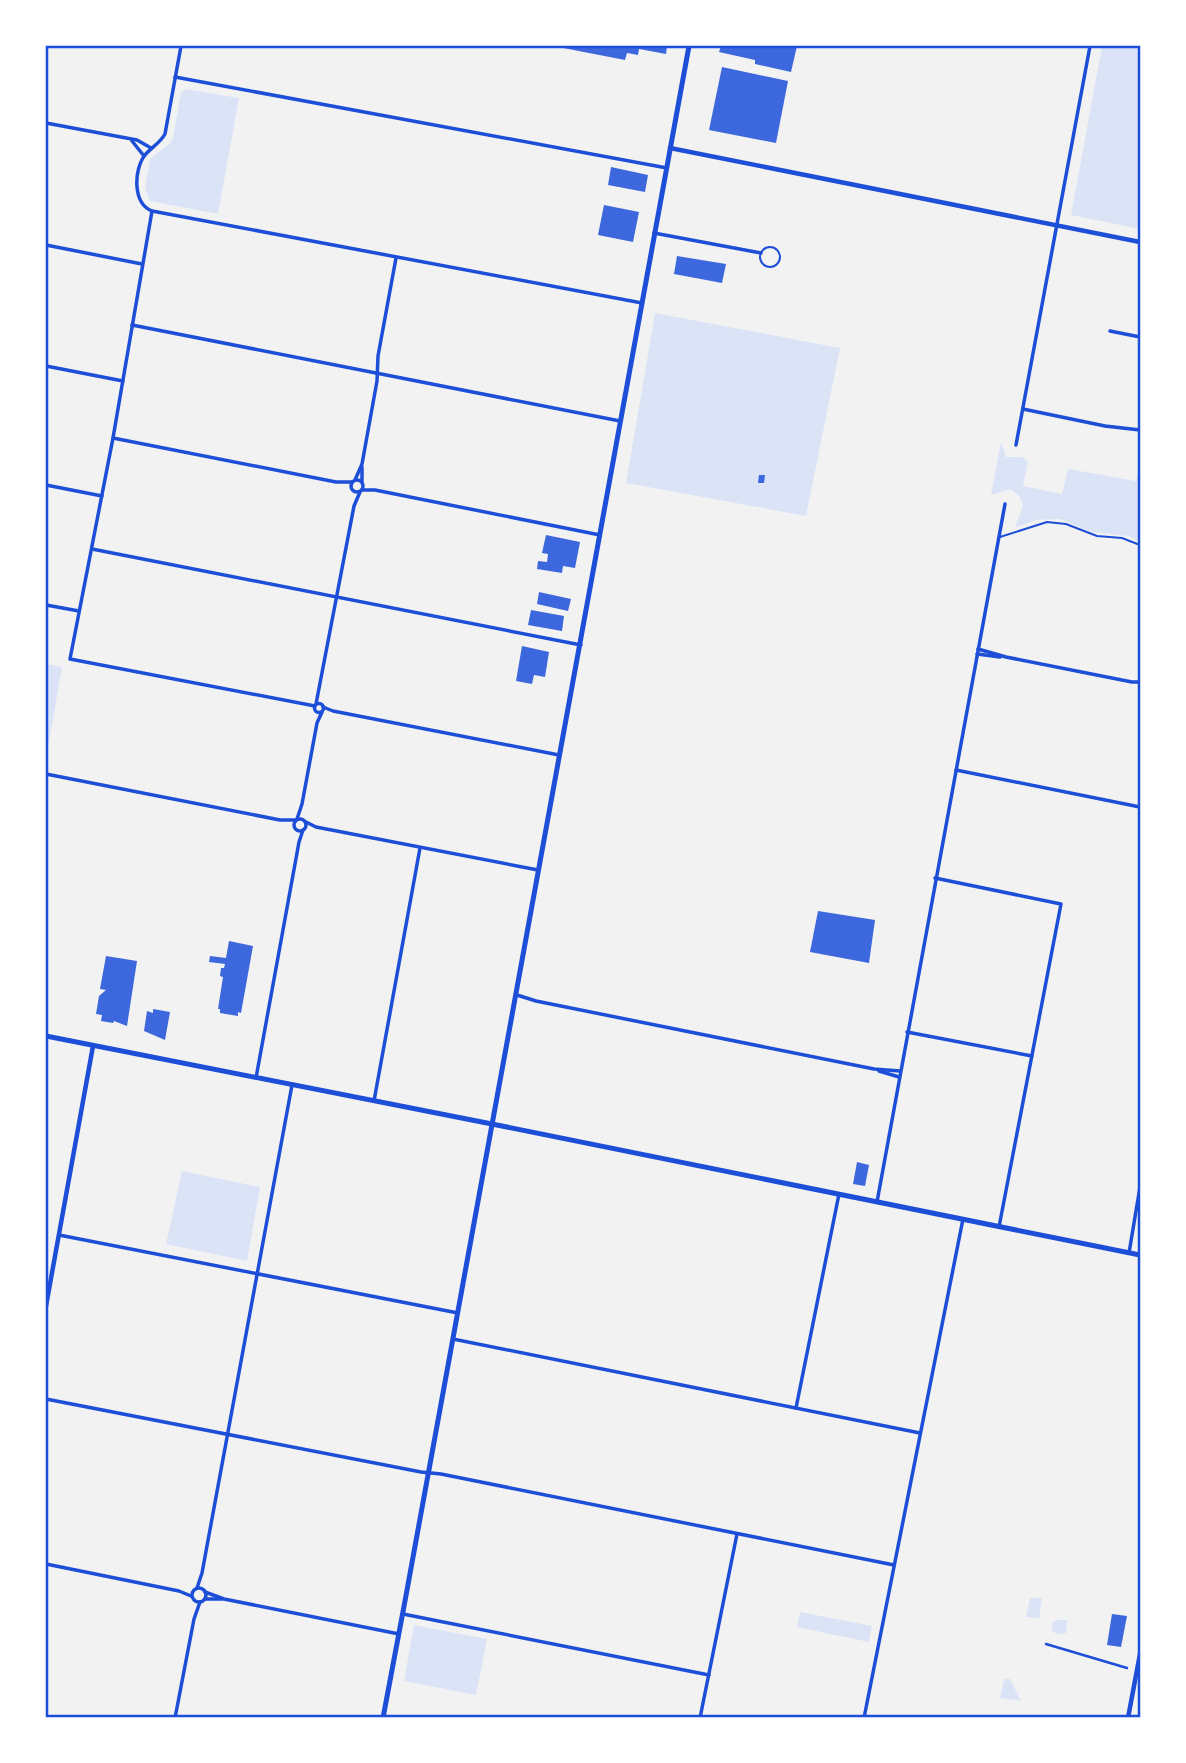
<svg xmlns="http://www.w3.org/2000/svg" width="1186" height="1763" font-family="'Sofia Sans Condensed',sans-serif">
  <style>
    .green { fill: #dbe4f7 }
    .building { fill: #3d67dc }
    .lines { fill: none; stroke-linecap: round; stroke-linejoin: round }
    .service { stroke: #1d4ed8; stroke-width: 2 }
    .pedestrian { stroke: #1d4ed8; stroke-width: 2.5 }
    .minor { stroke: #1d4ed8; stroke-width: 3.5 }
    .tertiary { stroke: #1d4ed8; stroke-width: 4.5 }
    .secondary { stroke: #1d4ed8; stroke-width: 5 }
    .neatline { fill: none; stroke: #1d4ed8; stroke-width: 2.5 }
  </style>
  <rect width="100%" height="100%" fill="#f2f2f2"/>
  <!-- green -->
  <g class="green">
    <path d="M1102 46H1140V229L1071 215Z"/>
    <path d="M185 89 239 98 218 214 150 201 145 189 150 159 169 144 173 138 181 92Z"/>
    <path d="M655 313 840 348 806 516 626 483Z"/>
    <path d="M1001 442 1006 457H1022L1028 461 1023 486 1062 494 1068 469 1136 481 1140 462V542L1128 536 1092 532 1060 519 1036 520 1015 528 1023 505 1019 496 1011 489 991 495Z"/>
    <path d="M46 664 62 667 46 760Z"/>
    <path d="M182 1171 260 1187 247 1261 166 1244Z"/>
    <path d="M1030 1598H1042L1039 1618 1026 1617Z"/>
    <path d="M800 1612 872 1626 869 1642 797 1627Z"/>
    <path d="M1056 1620H1067L1066 1633 1056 1634 1052 1630V1623Z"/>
    <path d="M414 1625 487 1639 476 1695 404 1681Z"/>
    <path d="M1004 1679H1010L1021 1701 1000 1698Z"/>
  </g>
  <!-- building -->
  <g class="building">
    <path d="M553 46H667L666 54 639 49 638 55 627 53 625 60Z"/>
    <path d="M721 46H797L791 72 755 64V60L719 52Z"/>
    <path d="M722 67 788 81 776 143 709 130Z"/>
    <path d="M611 167 648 175 645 192 608 185Z"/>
    <path d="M604 205 639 212 633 242 598 235Z"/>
    <path d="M677 256 726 264 722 283 674 274Z"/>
    <path d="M759 475H765L764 483H758Z"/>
    <path d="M546 535 580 542 575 568 563 566 562 573 537 569 538 561 547 562 548 554 542 553Z"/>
    <path d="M539 592 571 599 568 611 537 604Z"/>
    <path d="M531 610 564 616 562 631 528 625Z"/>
    <path d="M522 646 549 652 545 677 534 675 532 684 516 681Z"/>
    <path d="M818 911 875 920 869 963 810 952Z"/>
    <path d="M229 941 253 946 241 1013 238 1012V1016L220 1013V1009H218L223 977 220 976 221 968H224L225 964 209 962 210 956 226 958Z"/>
    <path d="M106 956 137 961 127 1026 114 1021 113 1023 101 1021 102 1015 96 1014 99 996 106 990 100 989Z"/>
    <path d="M153 1009 170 1012 165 1040 144 1031 147 1011 153 1013Z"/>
    <path d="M857 1162 869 1165 865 1186 853 1184Z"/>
    <path d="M1112 1614 1127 1616 1121 1647 1107 1645Z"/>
  </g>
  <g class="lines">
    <!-- service -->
    <g class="service">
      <circle cx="770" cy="257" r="10"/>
      <path d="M1000 537 1047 522 1066 524 1097 536 1122 538 1140 545"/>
    </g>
    <!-- pedestrian -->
    <path class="pedestrian" d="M1046 1644 1127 1668"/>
    <!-- minor -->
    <g class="minor">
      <path d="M181 46 165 134C160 143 152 147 145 155 134 169 132 203 152 211L113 438 70 659 315 706"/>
      <path d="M175 77 667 168"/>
      <path d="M46 123 137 140 151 148"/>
      <path d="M132 141 144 156"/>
      <path d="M152 211 642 303"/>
      <path d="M654 233 761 253"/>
      <path d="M46 245 142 264"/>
      <path d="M132 325 620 421"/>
      <path d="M1110 331 1140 337"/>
      <path d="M46 366 123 381"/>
      <path d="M1023 409 1105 426 1140 430"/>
      <path d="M113 438 336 482H352"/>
      <path d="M1016 445 1090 46"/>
      <path d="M362 467V482"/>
      <circle cx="357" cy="486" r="6"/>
      <path d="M355 480 362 464 377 381 378 356 396 258"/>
      <path d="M46 485 102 496"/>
      <path d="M362 490H375L600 535"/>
      <path d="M92 549 581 645"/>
      <path d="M46 605 79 611"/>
      <path d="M978 649 1006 657 1132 682H1140"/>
      <path d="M977 654 1000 657"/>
      <circle cx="319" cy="708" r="4.5"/>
      <path d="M316 704 354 506 360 492"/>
      <path d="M323 707 333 711 559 755"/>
      <path d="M956 770 1140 807"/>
      <path d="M46 774 280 820H296"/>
      <circle cx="300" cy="825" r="6"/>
      <path d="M297 819 302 804 317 723 322 712"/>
      <path d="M306 822 316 827 538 870"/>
      <path d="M935 878 1061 904 999 1227"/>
      <path d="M517 995 536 1001 874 1069 900 1071"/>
      <path d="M907 1032 1032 1056"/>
      <path d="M879 1071 899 1077"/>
      <path d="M256 1078 299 842 303 830"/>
      <path d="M374 1101 420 848"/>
      <path d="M877 1202 1005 504"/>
      <path d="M59 1235 458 1313"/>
      <path d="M1129 1253 1140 1187"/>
      <path d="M453 1339 920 1433"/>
      <path d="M46 1399 421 1472 441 1474 894 1565"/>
      <path d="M796 1408 839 1194"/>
      <path d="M46 1564 179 1591 191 1596"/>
      <circle cx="199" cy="1595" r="7"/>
      <path d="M197 1588 202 1573 292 1085"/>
      <path d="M205 1592 224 1599 399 1634"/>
      <path d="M205 1599H222"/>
      <path d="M403 1614 709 1675"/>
      <path d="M175 1718 194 1619 200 1602"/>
      <path d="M700 1718 737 1534"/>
      <path d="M864 1718 963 1219"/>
    </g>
    <!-- tertiary -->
    <g class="tertiary">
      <path d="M670 148 1140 242"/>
      <path d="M46 1306 93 1046"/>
      <path d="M1128 1718 1140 1654"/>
    </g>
    <!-- secondary -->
    <g class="secondary">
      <path d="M46 1036 492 1124 1140 1255"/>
      <path d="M383 1718C488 1161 588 603 689 46"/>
    </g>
  </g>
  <!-- border -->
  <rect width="1186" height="1763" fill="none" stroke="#ffffff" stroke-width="94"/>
  <rect x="47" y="47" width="1092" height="1669" class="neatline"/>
</svg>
